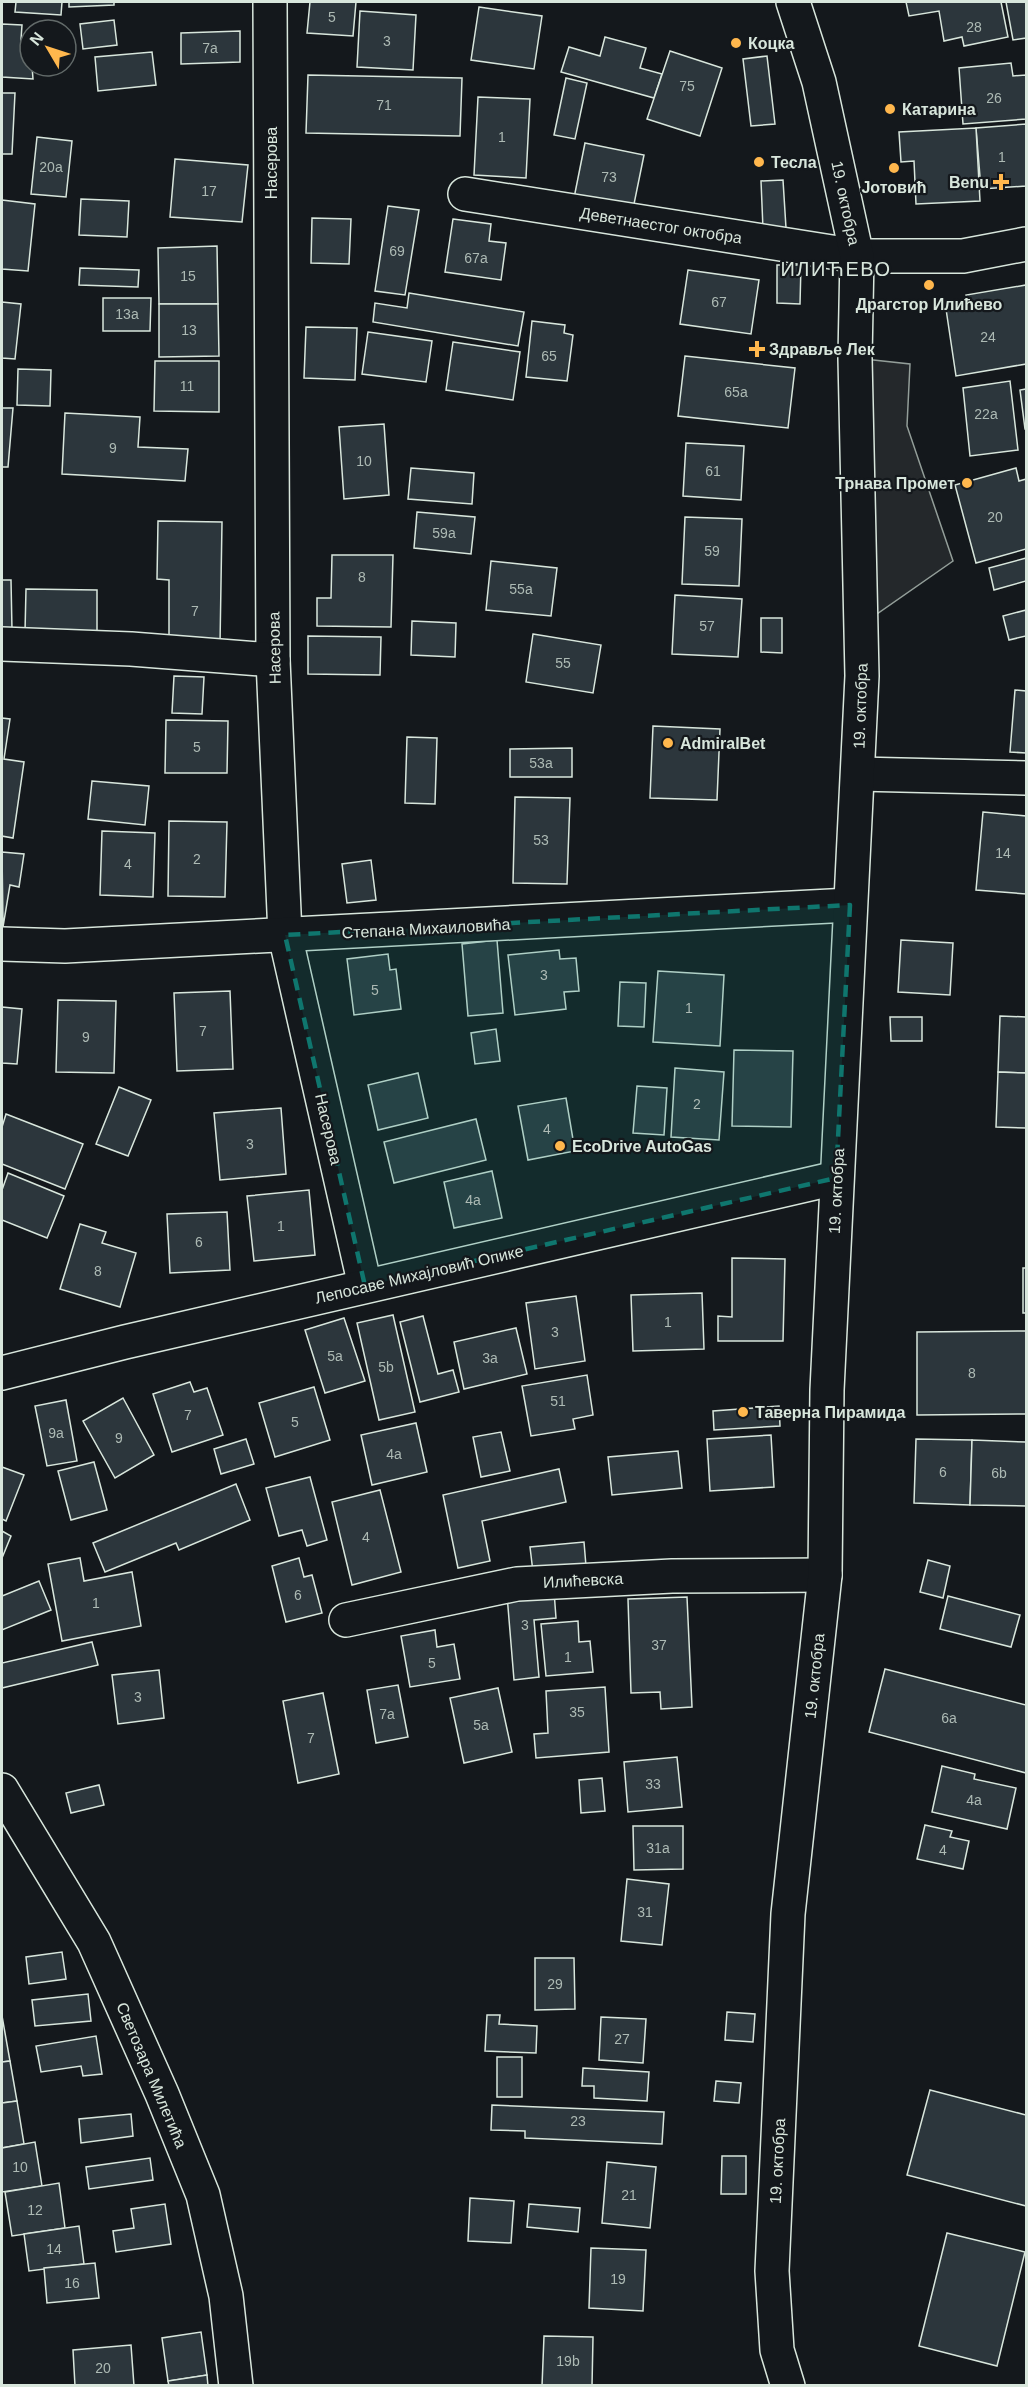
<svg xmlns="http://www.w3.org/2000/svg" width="1028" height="2387" font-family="Arial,sans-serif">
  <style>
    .parking { fill: #24282b; stroke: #939e99; stroke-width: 1.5 }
    .building { fill: #2c363c; stroke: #d8e6dc; stroke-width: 1.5 }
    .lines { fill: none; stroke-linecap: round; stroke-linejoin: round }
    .street-casing { stroke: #d8e6dc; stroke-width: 36 }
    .secondary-casing { stroke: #d8e6dc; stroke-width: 36 }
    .street { stroke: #14181c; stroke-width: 33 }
    .secondary { stroke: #14181c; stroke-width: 33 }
    .marked { fill: #0f766e; fill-opacity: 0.2; stroke: #0f766e; stroke-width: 4.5; stroke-dasharray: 12 8; stroke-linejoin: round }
    .poi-dot { fill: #ffb74d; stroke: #14181c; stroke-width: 2 }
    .labels { text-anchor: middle; stroke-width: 4.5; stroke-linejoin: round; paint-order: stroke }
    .number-label { font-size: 14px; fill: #adbab4 }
    .poi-label { font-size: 16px; font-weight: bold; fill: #d8e6dc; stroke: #14181c; text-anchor: start }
    .street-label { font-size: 16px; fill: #d8e6dc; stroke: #14181c }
    .quarter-label { font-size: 20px; letter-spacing: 1.5px; fill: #d8e6dc; stroke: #14181c }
  </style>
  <rect width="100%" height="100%" fill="#14181c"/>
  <!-- parking -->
  <path class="parking" d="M855 358 910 364 907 426 953 561 861 625Z"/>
  <!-- building -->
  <g class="building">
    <path d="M16 2H62L61 15 15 12Z"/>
    <path d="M69 2H114V5L69 7Z"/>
    <path d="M310 2H356L353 36 307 33Z"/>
    <path d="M906 2H1001L1008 37 964 46 962 37 944 41 939 11 909 16Z"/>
    <path d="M1006 2H1026V38L1013 40Z"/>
    <path d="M479 7 542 16 534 69 471 60Z"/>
    <path d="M360 11 416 15 413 70 357 67Z"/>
    <path d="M114 20 117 45 83 49 80 24Z"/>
    <path d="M2 24 22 25 21 40H30L33 79 2 77Z"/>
    <path d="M240 31V62L181 64V33Z"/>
    <path d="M605 37 646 48 640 68 662 74 654 98 561 72 569 47 600 56Z"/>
    <path d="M670 51 722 68 700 136 647 119Z"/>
    <path d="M152 52 156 85 98 91 95 57Z"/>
    <path d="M767 56 775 124 751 126 743 59Z"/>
    <path d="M1011 63 1013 76 1026 75V119L963 124 959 68Z"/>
    <path d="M308 75 462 78 460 136 306 133Z"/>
    <path d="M566 78 587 83 575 139 554 135Z"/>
    <path d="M2 93H15L12 154H2Z"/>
    <path d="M478 97 530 99 526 178 474 175Z"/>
    <path d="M1026 124V186L981 189 976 128Z"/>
    <path d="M976 128 980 201 916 204 914 161 901 162 899 132Z"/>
    <path d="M37 137 72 141 66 197 31 194Z"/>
    <path d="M585 143 644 155 633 209 574 198Z"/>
    <path d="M175 159 248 165 242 222 170 217Z"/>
    <path d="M783 180 786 228 763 229 761 181Z"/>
    <path d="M81 199 129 201 127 237 79 235Z"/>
    <path d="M2 200 35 204 28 271 2 269Z"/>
    <path d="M388 206 419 210 405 295 375 291Z"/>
    <path d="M312 218 351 219 349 264 311 263Z"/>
    <path d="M453 219 491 224 489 241 506 243 501 280 445 272Z"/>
    <path d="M217 246 218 304H159L158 248Z"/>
    <path d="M777 265H801L800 304 777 303Z"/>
    <path d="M80 268 139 270 138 287 79 285Z"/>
    <path d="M688 270 759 280 751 334 680 324Z"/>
    <path d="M1026 285V364L956 376 946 309 968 306 966 295Z"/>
    <path d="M409 293 524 312 518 346 373 322 375 303 407 308Z"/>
    <path d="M103 298H151L150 331H103Z"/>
    <path d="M2 302 21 304 15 359 2 358Z"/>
    <path d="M159 304H218L219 356 159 357Z"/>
    <path d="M532 321 565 325 564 333 573 335 567 381 526 377Z"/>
    <path d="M306 327 357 328 355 380 304 378Z"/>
    <path d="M368 332 432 341 426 382 362 374Z"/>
    <path d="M453 342 520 352 513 400 446 390Z"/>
    <path d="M685 356 795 368 788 428 678 416Z"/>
    <path d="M155 361H219V412L154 411Z"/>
    <path d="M18 369 51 370 50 406 17 405Z"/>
    <path d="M1010 381 1018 450 970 456 963 388Z"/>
    <path d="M1026 389V429H1025L1020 390Z"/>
    <path d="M2 408H13L8 467H2Z"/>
    <path d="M65 413 140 417 138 447 188 449 185 481 62 474Z"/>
    <path d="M384 424 389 495 344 499 339 427Z"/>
    <path d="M686 443 744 446 741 500 683 496Z"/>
    <path d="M411 468 474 473 472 504 408 499Z"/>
    <path d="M1016 468 1019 481 1026 479V549L976 563 955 485Z"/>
    <path d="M417 512 475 517 471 554 414 548Z"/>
    <path d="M685 517 742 519 739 586 682 584Z"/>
    <path d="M158 521 222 522 220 644 169 643V580L157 579Z"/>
    <path d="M332 555H393L391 627 317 626V598H331Z"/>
    <path d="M1026 558V581L994 590 989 568Z"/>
    <path d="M491 561 557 568 551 616 486 610Z"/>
    <path d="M2 580H11L12 630H2Z"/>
    <path d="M26 589 97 590V632H25Z"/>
    <path d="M675 595 742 599 738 657 672 654Z"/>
    <path d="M1026 610V636L1009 640 1003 616Z"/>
    <path d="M761 618H782V653L761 652Z"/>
    <path d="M412 621 456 623 455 657 411 655Z"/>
    <path d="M533 634 601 645 593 693 526 682Z"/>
    <path d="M308 636 381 637 380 675 308 674Z"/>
    <path d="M174 676 204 677 202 714 172 713Z"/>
    <path d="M1015 690 1026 691V753L1010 752Z"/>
    <path d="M2 718 10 719 4 759 24 762 13 838 2 836Z"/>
    <path d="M166 720 228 721 227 773H165Z"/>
    <path d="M653 726 720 729 717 800 650 798Z"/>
    <path d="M407 737 437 738 435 804 405 803Z"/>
    <path d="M572 748V777H510V749Z"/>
    <path d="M92 781 149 786 145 825 88 819Z"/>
    <path d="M515 797 570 798 567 884 513 883Z"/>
    <path d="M983 812 1026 816V894L976 890Z"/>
    <path d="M169 821 227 822 225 897 168 896Z"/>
    <path d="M102 831 155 833 153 897 100 895Z"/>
    <path d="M2 852 24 854 19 887 10 885 3 927Z"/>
    <path d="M371 860 376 900 347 903 342 864Z"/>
    <path d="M497 940 503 1013 468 1016 462 944Z"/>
    <path d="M901 940 953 943 950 995 898 992Z"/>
    <path d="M559 950 560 959 576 958 579 991 564 992 566 1009 515 1015 508 955Z"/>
    <path d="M388 954 390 970 396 969 401 1009 354 1015 347 959Z"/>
    <path d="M658 971 724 975 720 1046 653 1042Z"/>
    <path d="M620 982 646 983 644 1027 618 1026Z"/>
    <path d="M230 991 233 1069 177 1071 174 993Z"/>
    <path d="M58 1000 116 1001 114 1073 56 1072Z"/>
    <path d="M2 1007 22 1009 17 1064 2 1063Z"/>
    <path d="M1000 1016 1026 1017V1073L998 1072Z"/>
    <path d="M890 1017H922V1041H891Z"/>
    <path d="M496 1029 500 1061 475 1064 471 1033Z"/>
    <path d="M734 1050 793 1051 791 1127 732 1126Z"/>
    <path d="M675 1068 724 1072 719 1140 671 1137Z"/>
    <path d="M998 1072 1026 1073V1128L996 1127Z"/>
    <path d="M418 1073 428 1118 378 1130 368 1085Z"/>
    <path d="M637 1086 667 1088 664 1135 633 1133Z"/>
    <path d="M119 1087 151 1100 128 1156 96 1144Z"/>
    <path d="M566 1098 575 1151 528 1160 518 1106Z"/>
    <path d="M281 1108 286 1174 220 1180 214 1113Z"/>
    <path d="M6 1114 83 1144 65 1189 2 1164V1127Z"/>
    <path d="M476 1119 486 1160 394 1183 384 1142Z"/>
    <path d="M492 1171 502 1218 454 1228 444 1182Z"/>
    <path d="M8 1173 64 1196 47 1238 2 1220V1190Z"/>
    <path d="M309 1190 315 1255 254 1261 247 1196Z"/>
    <path d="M227 1212 230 1270 170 1273 167 1214Z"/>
    <path d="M80 1224 106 1232 102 1243 136 1253 120 1307 60 1289Z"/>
    <path d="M732 1258 785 1259 783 1341H718V1316L732 1317Z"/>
    <rect x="1023" y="1268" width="3" height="45"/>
    <path d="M702 1293 704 1349 633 1351 631 1295Z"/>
    <path d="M576 1296 585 1361 535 1369 526 1303Z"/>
    <path d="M393 1315 415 1412 379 1420 357 1323Z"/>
    <path d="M423 1316 438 1374 453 1370 459 1392 420 1402 400 1322Z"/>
    <path d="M344 1318 365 1381 325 1393 305 1330Z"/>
    <path d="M516 1328 527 1374 464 1389 454 1342Z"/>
    <path d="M1026 1331V1414L917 1415V1332Z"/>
    <path d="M587 1375 593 1415 573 1419 575 1429 531 1436 522 1386Z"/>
    <path d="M190 1382 194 1392 207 1388 223 1435 172 1452 153 1394Z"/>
    <path d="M314 1387 330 1440 275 1457 259 1403Z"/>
    <path d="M123 1398 154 1455 115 1478 83 1421Z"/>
    <path d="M66 1400 77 1461 47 1466 35 1406Z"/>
    <path d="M779 1406 780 1426 714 1430 713 1411Z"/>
    <path d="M416 1423 427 1472 372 1485 361 1435Z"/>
    <path d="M501 1432 510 1471 481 1477 473 1437Z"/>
    <path d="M771 1435 774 1487 710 1491 707 1439Z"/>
    <path d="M246 1439 254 1464 221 1474 214 1449Z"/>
    <path d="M916 1439 972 1440 970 1505 914 1503Z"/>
    <path d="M972 1440 1026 1442V1506L970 1505Z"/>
    <path d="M678 1451 682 1488 612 1495 608 1457Z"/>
    <path d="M94 1462 107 1510 71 1520 58 1471Z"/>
    <path d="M2 1467 24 1475 6 1521 2 1519Z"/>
    <path d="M559 1469 566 1502 482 1521 490 1561 458 1568 443 1495Z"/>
    <path d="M310 1477 327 1540 307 1546 302 1530 279 1536 266 1488Z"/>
    <path d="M236 1484 250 1520 179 1550 176 1543 105 1572 93 1543Z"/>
    <path d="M380 1490 401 1572 352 1585 332 1502Z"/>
    <path d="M2 1531 11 1536 2 1558Z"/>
    <path d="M584 1542 586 1566 533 1572 530 1547Z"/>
    <path d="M80 1558 84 1581 132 1572 141 1626 62 1641 48 1564Z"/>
    <path d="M299 1558 304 1577 312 1575 322 1613 286 1622 272 1566Z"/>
    <path d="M928 1560 950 1566 943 1598 920 1592Z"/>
    <path d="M39 1581 51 1610 2 1630V1596Z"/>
    <path d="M554 1591 556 1618 534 1620 539 1677 514 1680 507 1595Z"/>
    <path d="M948 1596 1020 1615 1011 1647 940 1629Z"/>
    <path d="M687 1597 692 1707 661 1709 660 1692 631 1693 628 1599Z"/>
    <path d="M578 1621 579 1642 590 1641 593 1672 546 1676 541 1624Z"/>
    <path d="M435 1630 437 1647 454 1644 460 1679 410 1687 401 1636Z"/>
    <path d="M92 1642 98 1665 2 1688V1663Z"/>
    <path d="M885 1669 1026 1705V1773L869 1732Z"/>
    <path d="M159 1670 164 1718 118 1724 112 1675Z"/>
    <path d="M398 1685 408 1737 376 1743 367 1690Z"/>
    <path d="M605 1687 609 1752 536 1758 534 1734 548 1733 546 1691Z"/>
    <path d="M498 1688 512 1752 464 1763 450 1698Z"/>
    <path d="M323 1693 339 1774 298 1783 283 1701Z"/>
    <path d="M677 1757 682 1807 628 1812 624 1762Z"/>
    <path d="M942 1766 975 1774 974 1779 1016 1788 1007 1829 932 1812Z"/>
    <path d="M602 1778 605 1811 581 1813 579 1780Z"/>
    <path d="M99 1785 104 1805 71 1813 66 1793Z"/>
    <path d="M925 1825 952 1831 950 1837 969 1841 963 1869 917 1859Z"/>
    <path d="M633 1826H683V1869L634 1870Z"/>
    <path d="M627 1879 669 1884 662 1945 621 1941Z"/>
    <path d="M62 1952 66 1979 29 1984 26 1957Z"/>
    <path d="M535 1958H574L575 2009 535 2010Z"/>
    <path d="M88 1994 91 2021 35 2026 32 2000Z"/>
    <path d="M727 2012 755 2014 753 2042 725 2040Z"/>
    <path d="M487 2015H500L499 2024 537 2026 536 2053 485 2051Z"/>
    <path d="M2 2016 10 2061 2 2062Z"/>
    <path d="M601 2017 646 2019 643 2063 599 2060Z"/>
    <path d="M96 2036 102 2074 83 2076 81 2066 41 2072 36 2046Z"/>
    <rect x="497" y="2057" width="25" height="40"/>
    <path d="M10 2061 17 2101 2 2103V2062Z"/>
    <path d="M583 2068 649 2072 647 2101 594 2098V2086H582Z"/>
    <path d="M716 2081 741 2083 739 2103 714 2101Z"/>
    <path d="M930 2090 1026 2115V2206L907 2175Z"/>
    <path d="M17 2101 24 2144 2 2148V2103Z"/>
    <path d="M492 2105 664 2112 662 2144 525 2138V2131L491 2130Z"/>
    <path d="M131 2114 133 2136 81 2143 79 2119Z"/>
    <path d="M35 2142 42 2186 2 2192V2148Z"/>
    <path d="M722 2156H746V2194H721Z"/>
    <path d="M150 2158 153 2180 89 2189 86 2167Z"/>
    <path d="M607 2162 656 2167 650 2228 602 2223Z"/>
    <path d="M59 2183 65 2228 12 2236 5 2192Z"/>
    <path d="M470 2198 514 2201 511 2243 468 2241Z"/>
    <path d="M165 2204 171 2244 116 2252 113 2231 134 2228 131 2209Z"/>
    <path d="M529 2204 580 2208 578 2232 527 2227Z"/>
    <path d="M79 2226 84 2264 29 2271 24 2234Z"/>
    <path d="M947 2233 1025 2252 997 2366 919 2346Z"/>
    <path d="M591 2248 646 2250 643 2311 589 2308Z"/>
    <path d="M95 2263 99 2298 47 2303 44 2268Z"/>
    <path d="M201 2332 207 2375 168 2381 162 2338Z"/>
    <path d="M544 2336 593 2337 592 2386H542Z"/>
    <path d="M131 2345 134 2386H75L73 2350Z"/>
    <path d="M207 2375 208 2386H169L168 2381Z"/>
  </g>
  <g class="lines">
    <!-- street casing -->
    <g class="street-casing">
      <g id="street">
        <path d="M270 2 273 660 285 935 365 1286"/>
        <path d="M465 194 857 256H963L1026 244"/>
        <path d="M2 644 131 649 273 660"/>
        <path d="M858 774 1026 778"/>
        <path d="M2 944 65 946 850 905"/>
        <path d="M2 1373 125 1342 836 1178"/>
        <path d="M346 1620 517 1584 672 1576 825 1575"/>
        <path d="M2 1790 94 1942 162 2094 203 2195 226 2296 236 2386"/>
      </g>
    </g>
    <!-- secondary casing -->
    <g class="secondary-casing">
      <path id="secondary" d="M788 2386 777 2350 772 2271 788 1914 825 1575 827 1390 862 676 855 358 857 256 819 82 793 2"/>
    </g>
    <!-- street -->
    <use href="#street" class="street"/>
    <!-- secondary -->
    <use href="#secondary" class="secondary"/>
  </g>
  <!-- marked area -->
  <path class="marked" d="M850 905 836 1178 365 1286 285 935Z"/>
  <!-- markers -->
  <g class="poi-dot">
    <circle cx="736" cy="43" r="6"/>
    <circle cx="890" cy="109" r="6"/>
    <circle cx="759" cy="162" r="6"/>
    <circle cx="894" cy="168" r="6"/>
    <path d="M998 173h6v6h6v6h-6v6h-6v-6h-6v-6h6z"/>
    <circle cx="929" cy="285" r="6"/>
    <path d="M754 340h6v6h6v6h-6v6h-6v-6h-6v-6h6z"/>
    <circle cx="967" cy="483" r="6"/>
    <circle cx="668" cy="743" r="6"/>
    <circle cx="560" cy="1146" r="6"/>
    <circle cx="743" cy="1412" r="6"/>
  </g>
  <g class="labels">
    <!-- number labels -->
    <g class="number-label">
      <text x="332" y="22">5</text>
      <text x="974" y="32">28</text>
      <text x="387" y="46">3</text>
      <text x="210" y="53">7a</text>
      <text x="687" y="91">75</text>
      <text x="994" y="103">26</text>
      <text x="384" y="110">71</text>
      <text x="502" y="142">1</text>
      <text x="1002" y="162">1</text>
      <text x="51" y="172">20a</text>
      <text x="609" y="182">73</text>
      <text x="209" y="196">17</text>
      <text x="397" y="256">69</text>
      <text x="476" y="263">67a</text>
      <text x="188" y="281">15</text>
      <text x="719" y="307">67</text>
      <text x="127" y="319">13a</text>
      <text x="189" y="335">13</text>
      <text x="988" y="342">24</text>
      <text x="549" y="361">65</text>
      <text x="187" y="391">11</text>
      <text x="736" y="397">65a</text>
      <text x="986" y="419">22a</text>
      <text x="113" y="453">9</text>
      <text x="364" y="466">10</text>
      <text x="713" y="476">61</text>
      <text x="995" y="522">20</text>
      <text x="444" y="538">59a</text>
      <text x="712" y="556">59</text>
      <text x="362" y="582">8</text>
      <text x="521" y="594">55a</text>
      <text x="195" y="616">7</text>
      <text x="707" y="631">57</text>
      <text x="563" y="668">55</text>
      <text x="197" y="752">5</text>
      <text x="541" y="768">53a</text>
      <text x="541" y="845">53</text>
      <text x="1003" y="858">14</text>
      <text x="197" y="864">2</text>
      <text x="128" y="869">4</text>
      <text x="544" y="980">3</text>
      <text x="375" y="995">5</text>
      <text x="689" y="1013">1</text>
      <text x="203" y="1036">7</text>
      <text x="86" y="1042">9</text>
      <text x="697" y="1109">2</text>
      <text x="547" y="1134">4</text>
      <text x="250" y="1149">3</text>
      <text x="473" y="1205">4a</text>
      <text x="281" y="1231">1</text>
      <text x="199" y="1247">6</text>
      <text x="98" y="1276">8</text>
      <text x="668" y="1327">1</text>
      <text x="555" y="1337">3</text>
      <text x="335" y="1361">5a</text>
      <text x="490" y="1363">3a</text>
      <text x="386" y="1372">5b</text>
      <text x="972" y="1378">8</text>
      <text x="558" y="1406">51</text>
      <text x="188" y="1420">7</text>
      <text x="295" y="1427">5</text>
      <text x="56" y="1438">9a</text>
      <text x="119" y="1443">9</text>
      <text x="394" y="1459">4a</text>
      <text x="943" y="1477">6</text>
      <text x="999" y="1478">6b</text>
      <text x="366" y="1542">4</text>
      <text x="298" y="1600">6</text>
      <text x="96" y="1608">1</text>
      <text x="525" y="1630">3</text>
      <text x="659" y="1650">37</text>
      <text x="568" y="1662">1</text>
      <text x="432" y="1668">5</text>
      <text x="138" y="1702">3</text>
      <text x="577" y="1717">35</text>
      <text x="387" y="1719">7a</text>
      <text x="949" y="1723">6a</text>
      <text x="481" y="1730">5a</text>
      <text x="311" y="1743">7</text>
      <text x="653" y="1789">33</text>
      <text x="974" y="1805">4a</text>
      <text x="658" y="1853">31a</text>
      <text x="943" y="1855">4</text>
      <text x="645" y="1917">31</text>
      <text x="555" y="1989">29</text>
      <text x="622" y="2044">27</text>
      <text x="578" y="2126">23</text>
      <text x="20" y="2172">10</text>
      <text x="629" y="2200">21</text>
      <text x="35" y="2215">12</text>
      <text x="54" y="2254">14</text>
      <text x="618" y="2284">19</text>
      <text x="72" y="2288">16</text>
      <text x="568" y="2366">19b</text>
      <text x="103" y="2373">20</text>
    </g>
    <!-- poi labels -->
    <g class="poi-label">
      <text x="748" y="49">Коцка</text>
      <text x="902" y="115">Катарина</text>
      <text x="771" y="168">Тесла</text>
      <text x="989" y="188" text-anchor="end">Benu</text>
      <text x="894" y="193" text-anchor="middle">Јотовић</text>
      <text x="929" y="310" text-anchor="middle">Драгстор Илићево</text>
      <text x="769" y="355">Здравље Лек</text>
      <text x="955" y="489" text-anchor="end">Трнава Промет</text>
      <text x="680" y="749">AdmiralBet</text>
      <text x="572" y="1152">EcoDrive AutoGas</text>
      <text x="755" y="1418">Таверна Пирамида</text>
    </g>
    <!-- street labels -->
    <g class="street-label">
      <text transform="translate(271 163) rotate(-90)" y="6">Насерова</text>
      <text transform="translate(846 203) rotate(78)" y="6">19. октобра</text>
      <text transform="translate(661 225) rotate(9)" y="6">Деветнаестог октобра</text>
      <text transform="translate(274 648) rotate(-91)" y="6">Насерова</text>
      <text transform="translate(860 706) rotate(-88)" y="6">19. октобра</text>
      <text transform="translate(426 928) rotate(-3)" y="6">Степана Михаиловића</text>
      <text transform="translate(329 1129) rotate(77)" y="6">Насерова</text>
      <text transform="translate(836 1191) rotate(-87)" y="6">19. октобра</text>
      <text transform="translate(419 1274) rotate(-13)" y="6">Лепосаве Михајловић Опике</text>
      <text transform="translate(583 1580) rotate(-3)" y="6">Илићевска</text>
      <text transform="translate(814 1676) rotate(-84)" y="6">19. октобра</text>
      <text transform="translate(152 2075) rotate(67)" y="6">Светозара Милетића</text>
      <text transform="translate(777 2161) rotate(-87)" y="6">19. октобра</text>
    </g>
    <!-- quarter labels -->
    <g class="quarter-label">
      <text x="836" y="276">ИЛИЋЕВО</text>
    </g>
  </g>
  <!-- border -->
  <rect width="1028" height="2387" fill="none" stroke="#d8e6dc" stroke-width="6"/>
  <!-- north arrow -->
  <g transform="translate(48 48) rotate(309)"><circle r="28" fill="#14181c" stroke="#626a69" stroke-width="1.5"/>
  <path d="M0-4.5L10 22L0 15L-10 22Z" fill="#ffb74d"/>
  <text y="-9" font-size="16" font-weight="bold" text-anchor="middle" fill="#d8e6dc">N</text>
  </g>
</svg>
